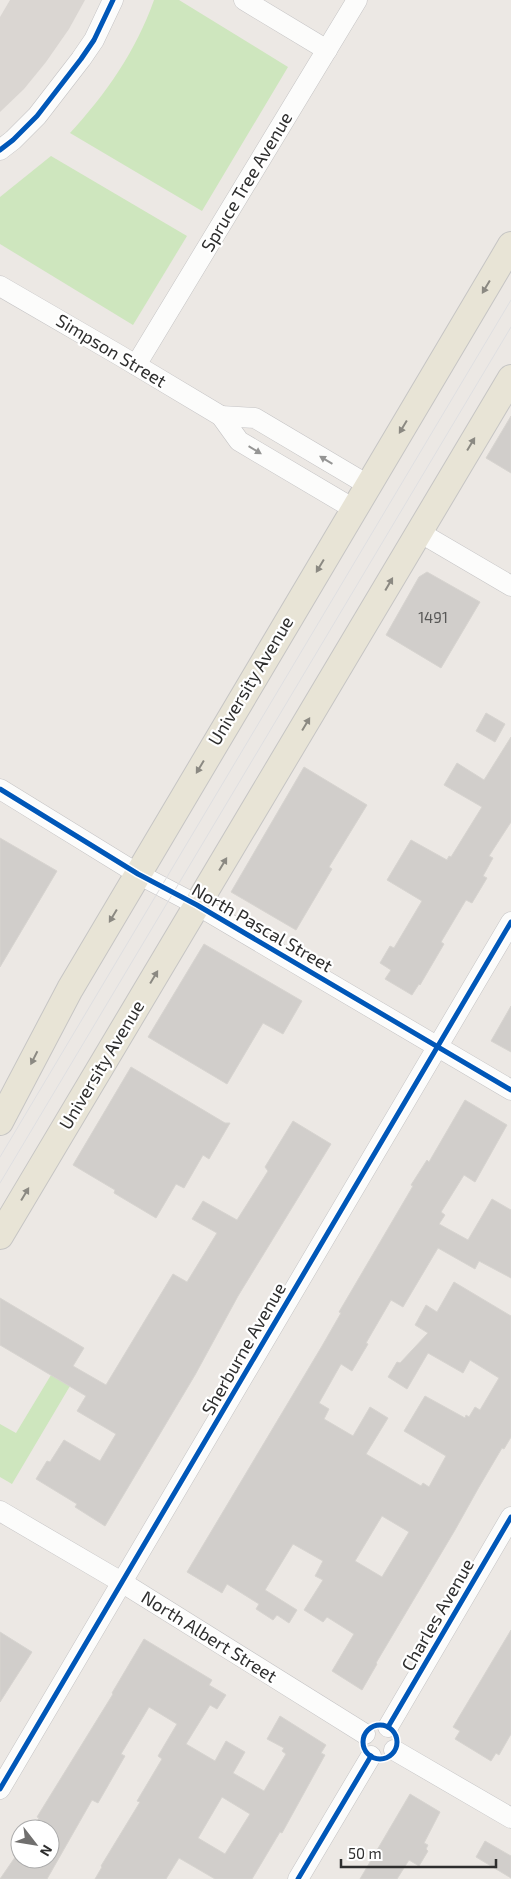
<svg xmlns="http://www.w3.org/2000/svg" width="511" height="1879" font-family="'Exo 2',sans-serif">
  <style>
    .green { fill: #cee6be }
    .plaza { fill: #dad6d2 }
    .building { fill: #d1cecb; stroke: #d7d4d0; fill-rule: evenodd }
    .lines { fill: none; stroke-linecap: round; stroke-linejoin: round }
    .minor-casing { stroke: #c5c4c5; stroke-width: 21 }
    .major-casing { stroke: #c6c5c4; stroke-width: 28 }
    .minor { stroke: #fcfcfb; stroke-width: 20 }
    .major { stroke: #e8e4d6; stroke-width: 26 }
    .tram { stroke: #dfdfe1; stroke-width: 1 }
    .cycleway-casing { stroke: #fff; stroke-width: 8 }
    .cycleway { stroke: #0057b8; stroke-width: 5 }
    .oneway { fill: #8b8982 }
    .oneway2 { fill: #959594 }
    .labels { text-anchor: middle; stroke-width: 4.5; stroke-linejoin: round; paint-order: stroke }
    .number-label { font-size: 15px; fill: #585857 }
    .street-label { font-size: 18px; fill: #2e2e2e; stroke: #fff }
  </style>
  <rect width="100%" height="100%" fill="#ece8e4"/>
  <!-- green -->
  <g class="green">
    <path d="M154 0H179L288 67 202 211 70 133C106 94 136 51 154 0Z"/>
    <path d="M51 156 187 236 133 325 0 244V197Z"/>
    <path d="M51 1375 70 1386 12 1484 0 1477V1424L16 1433Z"/>
  </g>
  <!-- plaza -->
  <path class="plaza" d="M10 0H85L69 29 46 62 24 89 0 112V17Z"/>
  <!-- building -->
  <g class="building">
    <path d="M511 416V473L486 458Z"/>
    <path d="M427 572 480 602 441 668 386 635 419 577Z"/>
    <path d="M486 713 505 724 495 742 476 731Z"/>
    <path d="M511 737V822L489 856 493 858 483 876 487 878 472 903 466 900 441 942 444 944 420 985 419 984 412 995 385 979 391 970 380 963 390 946 394 948 422 901 387 880 411 840 447 860 449 856 451 857 482 807 444 785 457 763 484 780Z"/>
    <path d="M304 767 367 805 329 867 332 869 296 930 231 892Z"/>
    <path d="M0 838 57 871 0 967Z"/>
    <path d="M204 944 302 1001 283 1034 263 1023 227 1084 148 1037Z"/>
    <path d="M511 1006V1052L491 1041Z"/>
    <path d="M131 1067 225 1123H230L209 1159 203 1155 184 1188 176 1184 156 1218 114 1193 115 1190 73 1165Z"/>
    <path d="M465 1100 507 1125 475 1182 464 1175 441 1212 445 1215 439 1224 468 1240 492 1199 511 1210V1278L479 1261 475 1269 438 1248 403 1307 391 1300 366 1343 368 1344 352 1371 341 1364 319 1403 329 1409 324 1419 353 1436 370 1407 388 1418 366 1454 421 1486 423 1483 429 1487 446 1456 404 1431 425 1396 465 1418 466 1415 469 1417 475 1407 480 1410 499 1378 470 1360 463 1373 428 1353 407 1389 388 1377 397 1362 400 1363 428 1333 415 1325 426 1305 437 1312 454 1282 511 1316V1437L504 1449 502 1448 479 1487 455 1530 376 1663 377 1664 362 1690 332 1671 354 1634 327 1617 323 1622 304 1610 323 1580 315 1576 323 1561 293 1544 265 1590 297 1610 289 1623 277 1615 273 1620 256 1609 259 1604 227 1584 222 1593 187 1572 322 1346 341 1313 339 1312 413 1186 411 1185 427 1160 429 1162ZM382 1516 409 1532 382 1577 355 1561Z"/>
    <path d="M293 1121 331 1144 238 1296 195 1375 105 1526 75 1507 77 1504 36 1479 47 1461 50 1462 64 1440 100 1461 116 1434 77 1411 86 1396 0 1345V1298L84 1348 73 1366 106 1385 173 1274 187 1282 217 1233 192 1219 203 1201 237 1220 268 1171 265 1167Z"/>
    <path d="M511 1630V1734L499 1755 496 1753 491 1761 455 1739 460 1731 453 1727Z"/>
    <path d="M0 1632 32 1652 0 1702Z"/>
    <path d="M144 1639 212 1680 209 1685 226 1695 217 1709 210 1705 186 1744 215 1761 226 1741 245 1752 233 1773 264 1791 286 1754 282 1751 284 1748 267 1739 280 1716 326 1745 321 1753 325 1755 282 1833 280 1832 252 1879H215L179 1858 166 1879H95L102 1867 101 1866 140 1802 137 1801 162 1759 158 1756 177 1724 149 1707 121 1754 125 1756 98 1803 92 1800 47 1879H0L20 1850V1859H50V1829H33L39 1818 37 1817 113 1694 112 1693ZM222 1797 250 1814 225 1854 198 1838Z"/>
    <path d="M410 1794 440 1812 424 1843 428 1845 426 1849 428 1851 419 1866 409 1860 397 1879H360Z"/>
    <path d="M485 1841 511 1856V1878L476 1857Z"/>
  </g>
  <g class="lines">
    <!-- minor casing -->
    <g class="minor-casing">
      <g id="minor">
        <path d="M244 0 327 50"/>
        <path d="M0 150 13 140 37 116 81 59 94 40 113 0"/>
        <path d="M0 286 119 355 221 416 239 441 354 509"/>
        <path d="M136 365 357 0"/>
        <path d="M221 416 255 418 368 485"/>
        <path d="M419 532 511 586"/>
        <path d="M0 789 138 874 197 905 511 1090"/>
        <path d="M0 1511 123 1583 365 1734"/>
        <path d="M388 1727 511 1517"/>
        <path d="M394 1750 511 1818"/>
        <path d="M0 1789 511 922"/>
        <path d="M298 1879 371 1756"/>
      </g>
    </g>
    <!-- major casing -->
    <g class="major-casing">
      <g id="major">
        <path d="M0 1122 70 989 511 245"/>
        <path d="M0 1236 511 378"/>
      </g>
    </g>
    <!-- minor -->
    <use href="#minor" class="minor"/>
    <!-- major -->
    <use href="#major" class="major"/>
    <!-- tram -->
    <g class="tram">
      <path d="M0 1157 511 300"/>
      <path d="M0 1183 511 327"/>
    </g>
    <!-- cycleway casing -->
    <g class="cycleway-casing">
      <g id="cycleway">
        <path d="M0 150 13 140 37 116 81 59 94 40 113 0"/>
        <path d="M0 789 138 874 197 905 511 1090"/>
        <circle cx="380" cy="1742" r="17"/>
        <path d="M388 1727 511 1517"/>
        <path d="M0 1789 511 922"/>
        <path d="M298 1879 371 1756"/>
      </g>
    </g>
    <!-- cycleway -->
    <use href="#cycleway" class="cycleway"/>
  </g>
  <!-- one-way arrows -->
  <defs><path id="oneway-solid" d="M-6-.8H1V-3.2L6.5 0L1 3.2V.8H-6Z" transform="scale(1.25)"/></defs>
  <g class="oneway">
    <use href="#oneway-solid" transform="translate(486 287) rotate(121)"/>
    <use href="#oneway-solid" transform="translate(403 427) rotate(121)"/>
    <use href="#oneway-solid" transform="translate(471 444) rotate(-59)"/>
    <use href="#oneway-solid" transform="translate(320 566) rotate(121)"/>
    <use href="#oneway-solid" transform="translate(389 584) rotate(-60)"/>
    <use href="#oneway-solid" transform="translate(306 724) rotate(-59)"/>
    <use href="#oneway-solid" transform="translate(200 767) rotate(121)"/>
    <use href="#oneway-solid" transform="translate(223 864) rotate(-59)"/>
    <use href="#oneway-solid" transform="translate(113 916) rotate(121)"/>
    <use href="#oneway-solid" transform="translate(154 977) rotate(-59)"/>
    <use href="#oneway-solid" transform="translate(34 1058) rotate(117)"/>
    <use href="#oneway-solid" transform="translate(25 1194) rotate(-59)"/>
  </g>
  <g class="oneway2">
    <use href="#oneway-solid" transform="translate(255 450) rotate(31)"/>
    <use href="#oneway-solid" transform="translate(326 460) rotate(-149)"/>
  </g>
  <g class="labels">
    <!-- number labels -->
    <g class="number-label">
      <text x="433" y="623">1491</text>
    </g>
    <!-- street labels -->
    <g class="street-label">
      <text transform="translate(247 182) rotate(-59)" y="6">Spruce Tree Avenue</text>
      <text transform="translate(111 351) rotate(31)" y="6">Simpson Street</text>
      <text transform="translate(251 681) rotate(-59)" y="6">University Avenue</text>
      <text transform="translate(262 928) rotate(30)" y="6">North Pascal Street</text>
      <text transform="translate(102 1065) rotate(-59)" y="6">University Avenue</text>
      <text transform="translate(244 1349) rotate(-60)" y="6">Sherburne Avenue</text>
      <text transform="translate(438 1615) rotate(-60)" y="6">Charles Avenue</text>
      <text transform="translate(209 1637) rotate(32)" y="6">North Albert Street</text>
    </g>
  </g>
  <!-- north arrow -->
  <g transform="translate(35 1844) rotate(121)"><circle r="24" fill="#ffffff" stroke="#ababab"/>
  <path d="M0-4L9 19L0 12L-9 19Z" fill="#706f6e"/>
  <text y="-8" font-size="14" font-weight="bold" text-anchor="middle" fill="#2e2e2e">N</text>
  </g>
  <!-- scale -->
  <path d="M341 1859v8h155v-8" fill="none" stroke="#2e2e2e" stroke-width="2.5"/>
  <text x="348" y="1859" font-size="15" fill="#2e2e2e" stroke="#ffffff" stroke-width="4" paint-order="stroke">50 m</text>
</svg>
